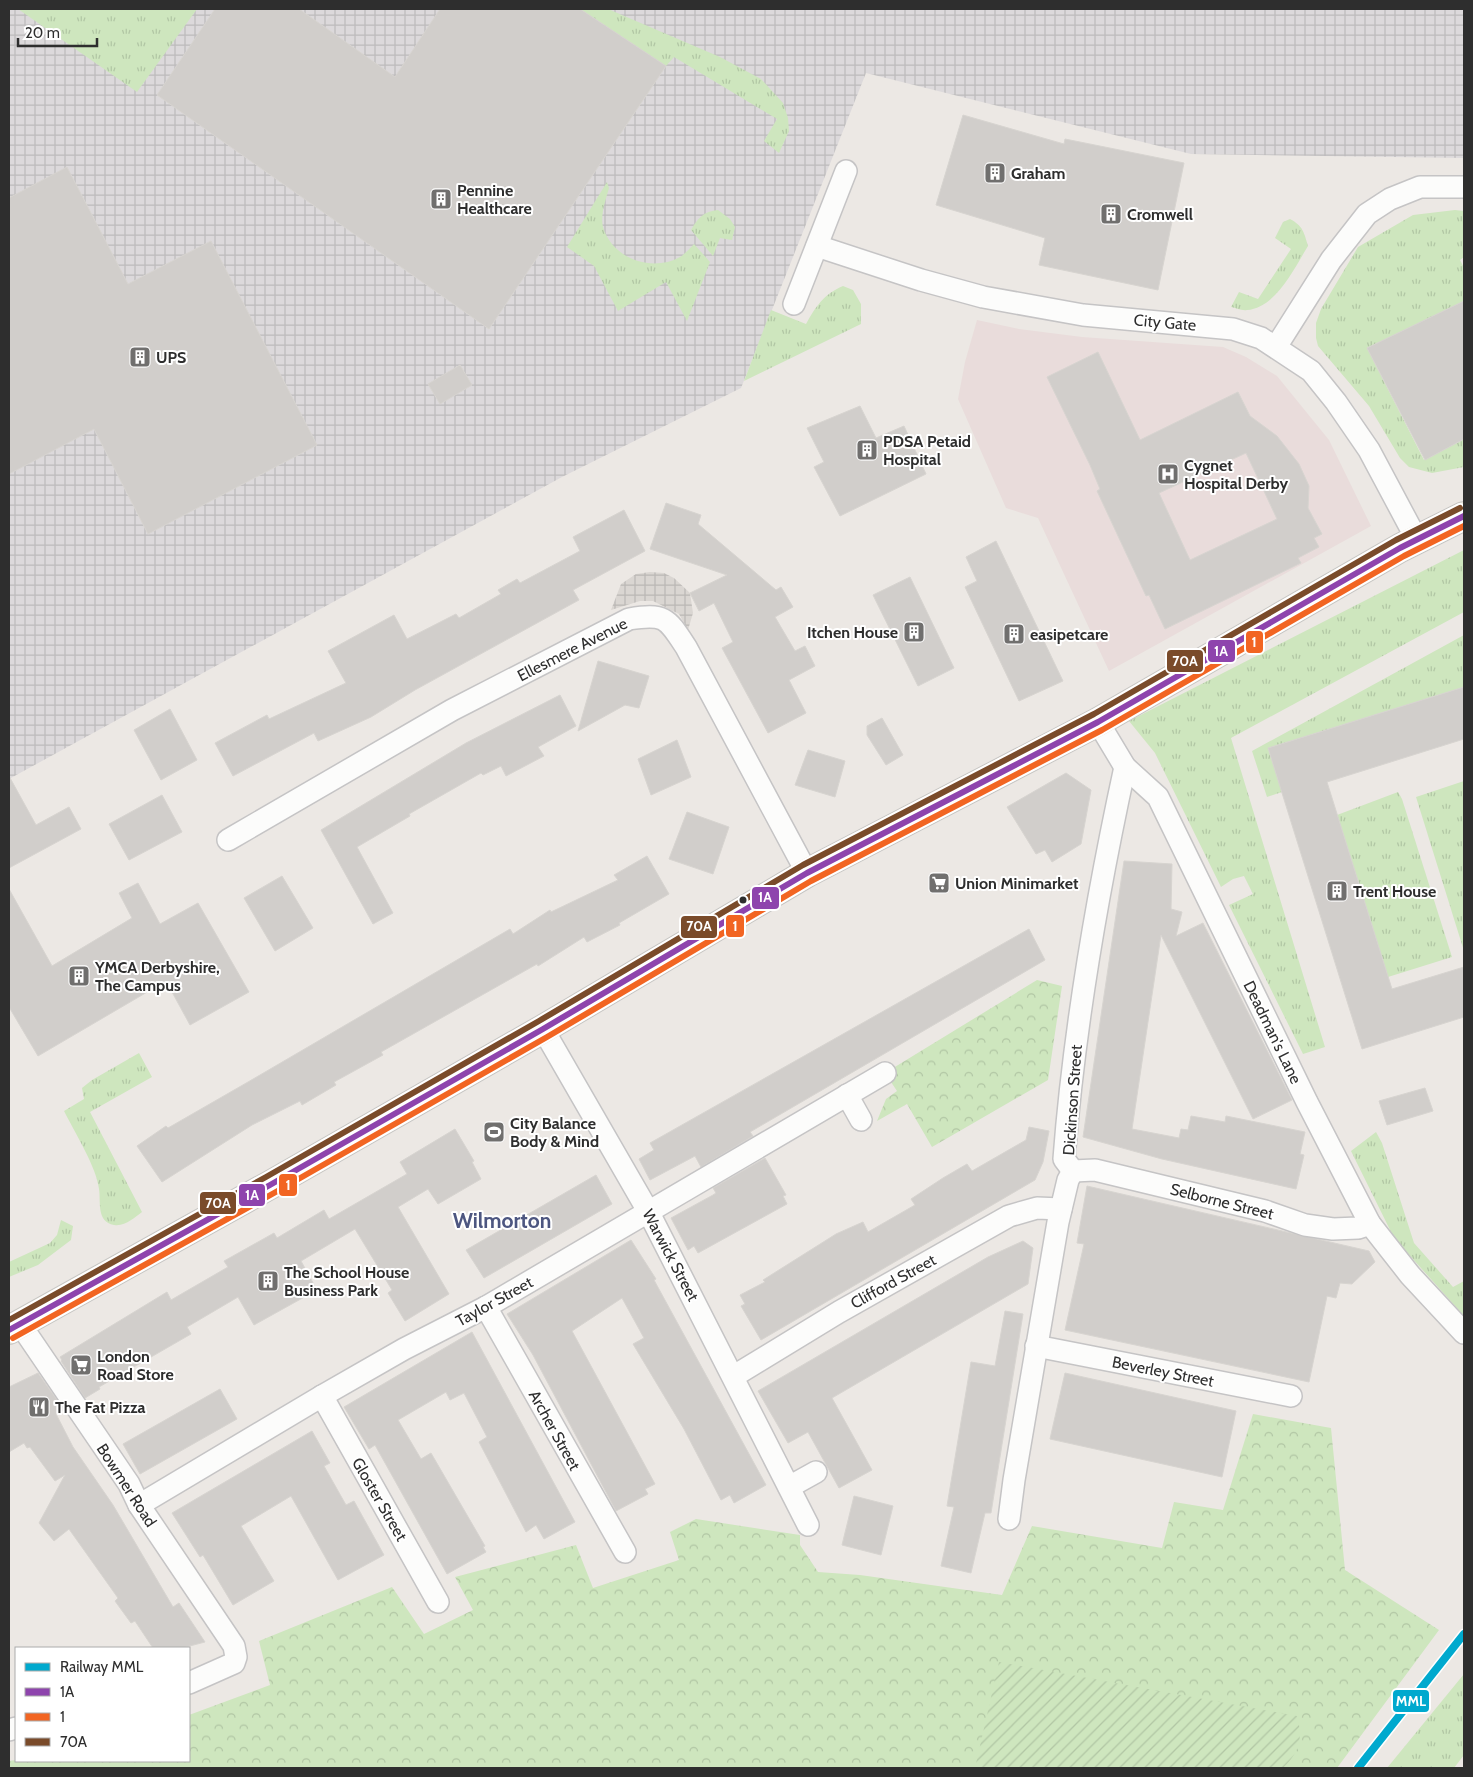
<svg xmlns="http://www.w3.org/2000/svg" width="1473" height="1777" font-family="Cabin,sans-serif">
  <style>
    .industrial { fill: url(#industrial-grid) }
    .medical { fill: #e9dcdb }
    .grass { fill: url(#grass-tufts) }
    .park { fill: url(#park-crowns) }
    .garden { fill: url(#garden-furrows) }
    .plaza { fill: url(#plaza-grid) }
    .building { fill: #d1cecb; stroke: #d7d4d0; fill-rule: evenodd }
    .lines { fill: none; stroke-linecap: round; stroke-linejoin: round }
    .street-casing { stroke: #c5c4c5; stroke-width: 24 }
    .primary-casing { stroke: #c6c5c4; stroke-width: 30 }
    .street { stroke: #fcfcfb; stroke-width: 21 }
    .primary { stroke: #e8e4d6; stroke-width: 28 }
    .bus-1-casing { stroke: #fff; stroke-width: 10 }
    .bus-2-casing { stroke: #fff; stroke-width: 10 }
    .bus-3-casing { stroke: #fff; stroke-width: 10 }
    .bus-1 { stroke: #8e44ad; stroke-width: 6 }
    .bus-2 { stroke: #f26522; stroke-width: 6 }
    .bus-3 { stroke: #7a4b2a; stroke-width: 6 }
    .rail-1-casing { stroke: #fff; stroke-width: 11 }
    .rail-1 { stroke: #00a9ce; stroke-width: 8 }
    .bus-dot { fill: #2e2e2e; stroke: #fff; stroke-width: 2 }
    .labels { text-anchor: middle; stroke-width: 4; stroke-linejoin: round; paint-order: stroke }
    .poi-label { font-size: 16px; font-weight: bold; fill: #2e2e2e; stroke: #fff; text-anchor: start }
    .street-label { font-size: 16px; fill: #2e2e2e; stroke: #fff }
    .district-label { font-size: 21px; font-weight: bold; fill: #4d5680; stroke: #fff }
    .line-badge { stroke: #fff; stroke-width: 2 }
    .badge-label { font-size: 14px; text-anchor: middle; font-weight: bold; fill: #fff }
  </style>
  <defs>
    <pattern id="industrial-grid" width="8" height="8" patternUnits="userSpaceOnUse" patternTransform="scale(1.25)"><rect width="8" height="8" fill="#dcd9db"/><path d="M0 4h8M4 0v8" fill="none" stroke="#bdbbbc"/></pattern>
    <pattern id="grass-tufts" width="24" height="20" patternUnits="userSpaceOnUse" patternTransform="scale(1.25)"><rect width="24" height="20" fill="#cee6be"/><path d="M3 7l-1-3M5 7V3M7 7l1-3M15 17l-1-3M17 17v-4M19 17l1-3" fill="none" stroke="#b1c6a4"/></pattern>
    <pattern id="park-crowns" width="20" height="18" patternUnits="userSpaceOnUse" patternTransform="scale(1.25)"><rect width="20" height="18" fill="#cee6be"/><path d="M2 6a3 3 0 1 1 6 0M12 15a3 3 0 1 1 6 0" fill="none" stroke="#b1c6a4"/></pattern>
    <pattern id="garden-furrows" width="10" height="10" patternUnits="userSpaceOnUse" patternTransform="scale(1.25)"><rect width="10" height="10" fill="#cee6be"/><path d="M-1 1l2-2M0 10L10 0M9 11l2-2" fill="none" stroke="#b1c6a4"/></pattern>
    <pattern id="plaza-grid" width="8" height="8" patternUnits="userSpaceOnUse" patternTransform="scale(1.25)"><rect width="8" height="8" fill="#dad6d2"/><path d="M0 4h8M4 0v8" fill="none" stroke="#bbb8b5"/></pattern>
  </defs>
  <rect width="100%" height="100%" fill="#ece8e4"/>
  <!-- industrial -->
  <path class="industrial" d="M9 9H1464V158L1191 154 866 73 741 388 562 477 9 779Z"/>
  <!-- medical -->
  <path class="medical" d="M977 320 1019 329 1082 337 1223 347 1246 357 1277 376 1329 440 1371 526 1109 671 1038 518 1006 508 958 399 965 362Z"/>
  <!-- grass -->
  <g class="grass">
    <path d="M18 9H197L137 92Z"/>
    <path d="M580 9H608L720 57 761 79 783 103 788 118 789 131 779 153 764 141 777 119 674 57 666 66Z"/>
    <path d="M607 182 609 188C606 199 600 215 603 227 612 258 651 273 680 257 685 254 690 248 694 244L710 262 687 321 666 282 618 311 594 266 567 247Z"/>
    <path d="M718 210 730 219 735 227 732 240 720 238 713 256 691 230C697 219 704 211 718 210Z"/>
    <path d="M1455 210 1464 211V257L1460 260 1464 268V301L1367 348 1424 460 1464 439V467L1432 473 1409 467 1400 458 1369 406 1318 346 1316 338V323L1321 309 1358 247 1413 215Z"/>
    <path d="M1290 219C1303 226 1304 232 1308 246 1295 267 1276 308 1247 310 1242 311 1236 308 1231 307L1239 292 1258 299 1291 249 1275 238 1283 222Z"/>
    <path d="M843 286 853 290 861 304V324L744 381 771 310 806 324C816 306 824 294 843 286Z"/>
    <path d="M1464 550V612L1231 738 1325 1047 1303 1054 1229 905 1253 894 1244 876 1233 879 1221 887 1155 753 1129 721Z"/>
    <path d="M1464 635V687L1269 748 1282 792 1267 797 1252 751Z"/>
    <path d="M1464 781V951L1416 797Z"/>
    <path d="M1398 792 1402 799 1452 957 1388 977 1337 815Z"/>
    <path d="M139 1053 152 1077 90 1112 142 1212C135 1217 125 1227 114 1225 96 1222 101 1201 99 1189 97 1168 74 1131 64 1111L84 1099 82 1088 92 1080Z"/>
    <path d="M1376 1132 1382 1143 1414 1243 1453 1287 1464 1281V1316L1394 1238 1351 1151Z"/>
    <path d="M61 1220 73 1226 71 1240 38 1265 9 1277V1262L50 1243 57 1235Z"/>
    <path d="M1464 1674V1755L1454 1768H1387Z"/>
  </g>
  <!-- park -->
  <g class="park">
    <path d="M1037 980 1062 986 1048 1080 932 1147 907 1104 877 1121 886 1099 897 1091 885 1073Z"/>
    <path d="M1253 1414 1331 1428 1345 1570 1439 1630 1337 1768H9V1761L16 1760 189 1761V1715L270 1685 259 1641 392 1587 424 1634 473 1610 455 1577 576 1545 593 1588 679 1560 670 1532 696 1519 800 1535V1545L818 1572 860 1575 1002 1595 1032 1526 1162 1548 1174 1502 1223 1510Z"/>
  </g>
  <!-- garden -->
  <path class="garden" d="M999 1662 1297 1716C1303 1739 1300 1751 1283 1768H975Z"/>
  <!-- plaza -->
  <path class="plaza" d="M650 572 664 573 674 578 690 593 693 613 688 630 679 614 653 601H640L611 610 621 584 636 574Z"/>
  <!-- building -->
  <g class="building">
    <path d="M215 9H299L395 77 440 9H580L666 66 489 329 157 95Z"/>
    <path d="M963 115 1064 144 1065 139 1184 163 1158 290 1039 265 1045 238 936 205Z"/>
    <path d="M67 167 128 284 211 241 317 445 148 534 94 429 9 474V198Z"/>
    <path d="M1464 301V439L1425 460 1367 348Z"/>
    <path d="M1098 352 1140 440 1238 392 1250 416 1277 436 1299 464 1309 486 1308 508 1322 534 1314 538 1319 547 1298 558 1301 563 1165 629 1149 595 1146 596 1097 491 1100 489 1090 465 1047 377ZM1246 453 1277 519 1190 560 1159 493Z"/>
    <path d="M460 365 472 385 440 404 428 384Z"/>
    <path d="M860 406 876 438 904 426 926 474 840 516 814 467 824 462 807 428Z"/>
    <path d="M666 503 701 515 698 524 776 590 781 587 793 607 775 617 795 651 805 646 815 666 789 680 806 713 768 733 722 648 733 642 714 603 699 611 690 593 727 575 650 549Z"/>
    <path d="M624 510 645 551 573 590 579 600 415 690 371 717 318 741 314 733 233 776 215 743 267 715 269 719 346 683 328 651 394 615 407 639 456 614 459 618 501 594 498 590 517 579 520 583 580 551 573 537Z"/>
    <path d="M996 541 1063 681 1019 701 965 587 977 581 966 557Z"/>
    <path d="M910 577 954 668 918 686 873 595Z"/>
    <path d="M598 661 649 676 639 708 625 705 578 731Z"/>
    <path d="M1464 687V739L1327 782 1392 989 1464 967V1017L1362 1049 1268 748Z"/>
    <path d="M560 695 576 726 538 747 544 756 506 776 501 766 483 775 481 773 409 814 410 816 357 847 393 913 373 924 321 830 466 743Z"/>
    <path d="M170 709 197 760 161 780 134 730Z"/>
    <path d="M882 718 903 755 886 765 867 735V726Z"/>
    <path d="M677 740 691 777 651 795 638 759Z"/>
    <path d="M808 750 845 761 835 797 795 785Z"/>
    <path d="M1066 773 1091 790 1081 844 1052 862 1045 850 1036 854 1007 807Z"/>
    <path d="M9 776 36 825 69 807 81 829 9 868Z"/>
    <path d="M162 795 182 832 129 860 109 824Z"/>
    <path d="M687 812 729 827 713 874 669 859Z"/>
    <path d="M647 856 669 894 619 923 620 925 587 942 584 937 538 966 537 964 381 1052 383 1055 334 1082 336 1085 302 1105 300 1101 252 1125 162 1182 137 1146 166 1126 168 1128 248 1082 510 929 513 934 550 910 551 912 618 880 614 875Z"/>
    <path d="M1124 861 1172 864 1171 909 1182 912 1176 936 1203 923 1292 1100 1253 1119 1161 935 1132 1129 1179 1138 1181 1129 1188 1130 1191 1116 1225 1122 1226 1116 1305 1132 1300 1154 1304 1155 1296 1189 1162 1159 1083 1137Z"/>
    <path d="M282 876 313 928 275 951 244 898Z"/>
    <path d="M138 883 160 924 198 903 249 992 190 1025 166 981 38 1056 9 1007V889L52 966 132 918 119 893Z"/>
    <path d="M1029 929 1045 960 750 1132 753 1136 701 1167 695 1156 650 1180 639 1159 654 1150 650 1143Z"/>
    <path d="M1425 1088 1433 1111 1387 1125 1379 1101Z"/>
    <path d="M1029 1127 1049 1131 1043 1162 1035 1180 761 1340 741 1306 745 1304 740 1295 765 1282 763 1280 836 1234 863 1222 868 1232 915 1205 911 1199 943 1178 967 1164 972 1171 1026 1140Z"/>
    <path d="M455 1129 474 1161 472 1162 481 1179 438 1204 428 1189 398 1207 449 1294 405 1321 388 1293 392 1290 355 1229 301 1261 317 1290 254 1325 238 1297 187 1327 191 1334 99 1387 100 1389 85 1398 61 1361 62 1360 60 1357 167 1292 171 1300 228 1267 224 1261 274 1233 277 1238 324 1210 329 1219 407 1174 400 1162Z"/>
    <path d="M765 1158 786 1195 783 1196 787 1204 698 1253 694 1246 688 1250 671 1218 713 1195 716 1193 713 1188Z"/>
    <path d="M596 1175 612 1204 484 1278 466 1250Z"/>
    <path d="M1087 1186 1369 1251 1375 1262 1352 1284 1340 1283 1336 1298 1327 1296 1309 1382 1065 1330 1084 1244 1077 1243Z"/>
    <path d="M631 1240 656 1279 654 1280 766 1485 734 1503 730 1495 721 1500 684 1429 633 1344 644 1338 622 1298 572 1331 655 1484 645 1489 648 1494 616 1511 533 1355 507 1314Z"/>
    <path d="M1023 1241 1033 1248 1028 1284 832 1398 872 1470 839 1488 808 1432 788 1443 758 1391 988 1257Z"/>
    <path d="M1005 1311 1023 1314 991 1513H985L971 1573 941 1566 954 1507 947 1506 971 1362 995 1366Z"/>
    <path d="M472 1332 575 1522 544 1539 536 1525 526 1532 479 1442 487 1437 464 1393 450 1400 446 1392 398 1420 421 1459 431 1453 485 1546 483 1547 486 1552 447 1574 375 1445 369 1449 344 1407Z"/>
    <path d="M38 1373 64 1410 56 1414 73 1447 113 1505 173 1607 179 1603 205 1642 182 1648H153L135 1621 131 1623 115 1601 118 1598 69 1529 54 1541 39 1523 65 1475 55 1481 30 1447 27 1448 24 1443 9 1452V1387Z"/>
    <path d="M1065 1373 1236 1411 1222 1477 1050 1439Z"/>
    <path d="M220 1389 237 1419 140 1474 123 1444Z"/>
    <path d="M312 1431 330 1463 324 1466 346 1505 354 1501 384 1555 338 1580 291 1496 241 1526 274 1581 233 1605 203 1555 200 1557 172 1513Z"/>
    <path d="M854 1496 893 1506 881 1555 842 1545Z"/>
  </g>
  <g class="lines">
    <!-- street casing -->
    <g class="street-casing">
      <g id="street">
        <path d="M817 246 921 280 983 297 1083 315 1233 329 1261 338 1311 371 1336 402 1369 450 1417 540"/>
        <path d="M794 304 846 171"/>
        <path d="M1276 347 1331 260 1367 214 1390 199 1420 187H1464"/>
        <path d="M1098 722 1125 767 1158 797 1307 1102 1370 1224 1410 1275 1464 1333"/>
        <path d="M228 840 452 710 629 619C665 613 667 618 686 647L807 873"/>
        <path d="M543 1029 648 1211 808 1525"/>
        <path d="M847 1095 861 1120"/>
        <path d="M1073 1171 1064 1159C1074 1027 1097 896 1125 767"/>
        <path d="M1073 1171 1095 1170 1265 1211 1305 1225 1333 1229 1358 1228 1370 1224"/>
        <path d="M486 1307 625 1552"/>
        <path d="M20 1324 129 1484 139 1505 234 1646 236 1657 234 1663 189 1683"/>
        <path d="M1036 1346 1291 1396"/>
        <path d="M734 1376 839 1312 1009 1216 1037 1208 1061 1209"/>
        <path d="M322 1396 438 1602"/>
        <path d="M789 1487 816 1472"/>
        <path d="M139 1505 322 1396 404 1349 486 1307 885 1073"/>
        <path d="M1009 1519 1014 1480 1058 1222 1068 1180 1073 1171"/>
        <path d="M9 1730 16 1728"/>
      </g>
    </g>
    <!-- primary casing -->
    <g class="primary-casing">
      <path id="primary" d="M9 1330 270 1185 543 1029 807 873 1098 722 1400 548 1464 516"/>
    </g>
    <!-- street -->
    <use href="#street" class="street"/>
    <!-- primary -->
    <use href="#primary" class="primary"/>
    <!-- bus-1 casing -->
    <g class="bus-1-casing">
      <path id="bus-1" d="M9 1330 270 1185 543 1029 807 873 1098 722 1400 548 1464 516"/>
    </g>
    <!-- bus-2 casing -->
    <g class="bus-2-casing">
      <path id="bus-2" d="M13 1338 274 1193 547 1037 811 881 1102 730 1404 556 1464 526"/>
    </g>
    <!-- bus-3 casing -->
    <g class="bus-3-casing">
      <path id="bus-3" d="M9 1320 266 1177 539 1021 803 865 1094 714 1396 540 1460 508"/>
    </g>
    <!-- bus-1 -->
    <use href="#bus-1" class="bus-1"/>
    <!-- bus-2 -->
    <use href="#bus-2" class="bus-2"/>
    <!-- bus-3 -->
    <use href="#bus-3" class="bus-3"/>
    <!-- rail-1 casing -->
    <g class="rail-1-casing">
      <path id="rail-1" d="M1358 1768 1464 1634"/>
    </g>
    <!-- rail-1 -->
    <use href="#rail-1" class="rail-1"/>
  </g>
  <!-- icons -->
  <defs>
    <g id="building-square" transform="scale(1.125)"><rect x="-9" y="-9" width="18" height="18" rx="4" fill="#706f6e" stroke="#fff"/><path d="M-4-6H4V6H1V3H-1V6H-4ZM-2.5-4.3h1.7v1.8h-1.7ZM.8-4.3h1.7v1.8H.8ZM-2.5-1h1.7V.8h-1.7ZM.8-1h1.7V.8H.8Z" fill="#fff"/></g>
    <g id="hospital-square" transform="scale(1.125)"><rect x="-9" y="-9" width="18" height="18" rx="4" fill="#706f6e" stroke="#fff"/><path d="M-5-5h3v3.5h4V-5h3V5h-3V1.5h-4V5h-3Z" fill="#fff"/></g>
    <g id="supermarket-square" transform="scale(1.125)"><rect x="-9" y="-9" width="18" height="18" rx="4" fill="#706f6e" stroke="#fff"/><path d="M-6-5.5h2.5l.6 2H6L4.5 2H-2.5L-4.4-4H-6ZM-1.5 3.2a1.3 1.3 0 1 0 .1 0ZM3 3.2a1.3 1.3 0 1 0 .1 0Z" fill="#fff"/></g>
    <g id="stadium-square" transform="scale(1.125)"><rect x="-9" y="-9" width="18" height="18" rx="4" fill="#706f6e" stroke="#fff"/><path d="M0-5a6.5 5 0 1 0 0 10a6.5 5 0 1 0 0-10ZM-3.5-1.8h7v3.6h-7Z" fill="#fff"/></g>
    <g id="restaurant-square" transform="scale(1.125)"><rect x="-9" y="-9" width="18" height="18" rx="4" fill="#706f6e" stroke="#fff"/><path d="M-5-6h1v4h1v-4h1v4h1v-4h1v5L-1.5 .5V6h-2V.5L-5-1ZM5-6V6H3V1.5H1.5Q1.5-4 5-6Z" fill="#fff"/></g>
  </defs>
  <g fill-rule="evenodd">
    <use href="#building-square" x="995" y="173"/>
    <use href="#building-square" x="441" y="199"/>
    <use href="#building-square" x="1111" y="214"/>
    <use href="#building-square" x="140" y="357"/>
    <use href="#building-square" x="867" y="450"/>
    <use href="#hospital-square" x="1168" y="474"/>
    <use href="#building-square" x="914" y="632"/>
    <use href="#building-square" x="1014" y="634"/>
    <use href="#supermarket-square" x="939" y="883"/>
    <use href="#building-square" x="1337" y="891"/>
    <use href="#building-square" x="79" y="976"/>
    <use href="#stadium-square" x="494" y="1132"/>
    <use href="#building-square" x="268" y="1281"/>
    <use href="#supermarket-square" x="81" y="1365"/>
    <use href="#restaurant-square" x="39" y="1407"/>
  </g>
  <!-- markers -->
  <circle class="bus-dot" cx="743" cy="900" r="4.5"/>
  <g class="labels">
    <!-- poi labels -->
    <g class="poi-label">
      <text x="1011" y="179">Graham</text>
      <text x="457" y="196">Pennine<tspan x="457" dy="18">Healthcare</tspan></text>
      <text x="1127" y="220">Cromwell</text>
      <text x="156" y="363">UPS</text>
      <text x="883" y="447">PDSA Petaid<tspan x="883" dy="18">Hospital</tspan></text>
      <text x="1184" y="471">Cygnet<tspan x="1184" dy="18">Hospital Derby</tspan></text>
      <text x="898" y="638" text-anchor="end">Itchen House</text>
      <text x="1030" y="640">easipetcare</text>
      <text x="955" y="889">Union Minimarket</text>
      <text x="1353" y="897">Trent House</text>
      <text x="95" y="973">YMCA Derbyshire,<tspan x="95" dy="18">The Campus</tspan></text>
      <text x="510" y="1129">City Balance<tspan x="510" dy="18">Body &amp; Mind</tspan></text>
      <text x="284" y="1278">The School House<tspan x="284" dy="18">Business Park</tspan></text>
      <text x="97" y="1362">London<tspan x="97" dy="18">Road Store</tspan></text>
      <text x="55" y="1413">The Fat Pizza</text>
    </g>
    <!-- street labels -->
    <g class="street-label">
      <text transform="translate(1165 322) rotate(5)" y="6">City Gate</text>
      <text transform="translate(572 649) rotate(-27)" y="6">Ellesmere Avenue</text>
      <text transform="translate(1273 1032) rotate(64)" y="6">Deadman's Lane</text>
      <text transform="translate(1072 1100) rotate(-86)" y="6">Dickinson Street</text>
      <text transform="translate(1222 1201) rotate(14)" y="6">Selborne Street</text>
      <text transform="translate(671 1255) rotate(62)" y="6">Warwick Street</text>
      <text transform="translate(893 1281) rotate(-29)" y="6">Clifford Street</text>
      <text transform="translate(494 1301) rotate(-29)" y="6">Taylor Street</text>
      <text transform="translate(1163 1371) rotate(11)" y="6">Beverley Street</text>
      <text transform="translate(555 1430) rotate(61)" y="6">Archer Street</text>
      <text transform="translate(127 1485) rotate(57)" y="6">Bowmer Road</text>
      <text transform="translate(380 1499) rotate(60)" y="6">Gloster Street</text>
    </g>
    <!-- district labels -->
    <g class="district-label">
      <text x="502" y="1228">Wilmorton</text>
    </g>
  </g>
  <g class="line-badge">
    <rect x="1245" y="630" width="19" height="24" rx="5" fill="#f26522"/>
    <rect x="1207" y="639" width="29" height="24" rx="5" fill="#8e44ad"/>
    <rect x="1166" y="649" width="38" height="24" rx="5" fill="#7a4b2a"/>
    <rect x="751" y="886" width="29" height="24" rx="5" fill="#8e44ad"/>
    <rect x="725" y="914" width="20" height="24" rx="5" fill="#f26522"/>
    <rect x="680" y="915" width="38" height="24" rx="5" fill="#7a4b2a"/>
    <rect x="278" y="1173" width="20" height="24" rx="5" fill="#f26522"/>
    <rect x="238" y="1183" width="28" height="24" rx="5" fill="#8e44ad"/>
    <rect x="199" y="1191" width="38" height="24" rx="5" fill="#7a4b2a"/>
    <rect x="1392" y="1689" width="38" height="24" rx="5" fill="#00a9ce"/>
  </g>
  <g class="badge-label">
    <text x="1254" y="647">1</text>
    <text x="1221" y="656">1A</text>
    <text x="1185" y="666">70A</text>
    <text x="765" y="902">1A</text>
    <text x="735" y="931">1</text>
    <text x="699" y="931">70A</text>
    <text x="288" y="1190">1</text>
    <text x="252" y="1200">1A</text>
    <text x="218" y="1208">70A</text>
    <text x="1411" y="1706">MML</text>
  </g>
  <!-- border -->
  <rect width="1473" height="1777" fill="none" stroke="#2e2e2e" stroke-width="20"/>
  <!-- legend -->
  <rect x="15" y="1647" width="175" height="115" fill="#ffffff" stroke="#ababab"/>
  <rect x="25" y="1663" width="25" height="8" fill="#00a9ce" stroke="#ababab"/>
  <text x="60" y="1672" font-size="15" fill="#2e2e2e">Railway MML</text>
  <rect x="25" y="1688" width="25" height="8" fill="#8e44ad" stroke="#ababab"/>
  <text x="60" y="1697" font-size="15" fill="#2e2e2e">1A</text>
  <rect x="25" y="1713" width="25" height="8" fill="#f26522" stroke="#ababab"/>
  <text x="60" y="1722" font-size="15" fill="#2e2e2e">1</text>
  <rect x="25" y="1738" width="25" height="8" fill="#7a4b2a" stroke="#ababab"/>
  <text x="60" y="1747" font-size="15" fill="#2e2e2e">70A</text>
  <!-- scale -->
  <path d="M18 38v8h79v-8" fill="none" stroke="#2e2e2e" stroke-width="2.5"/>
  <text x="25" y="38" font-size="15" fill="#2e2e2e" stroke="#ffffff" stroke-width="4" paint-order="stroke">20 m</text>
</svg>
